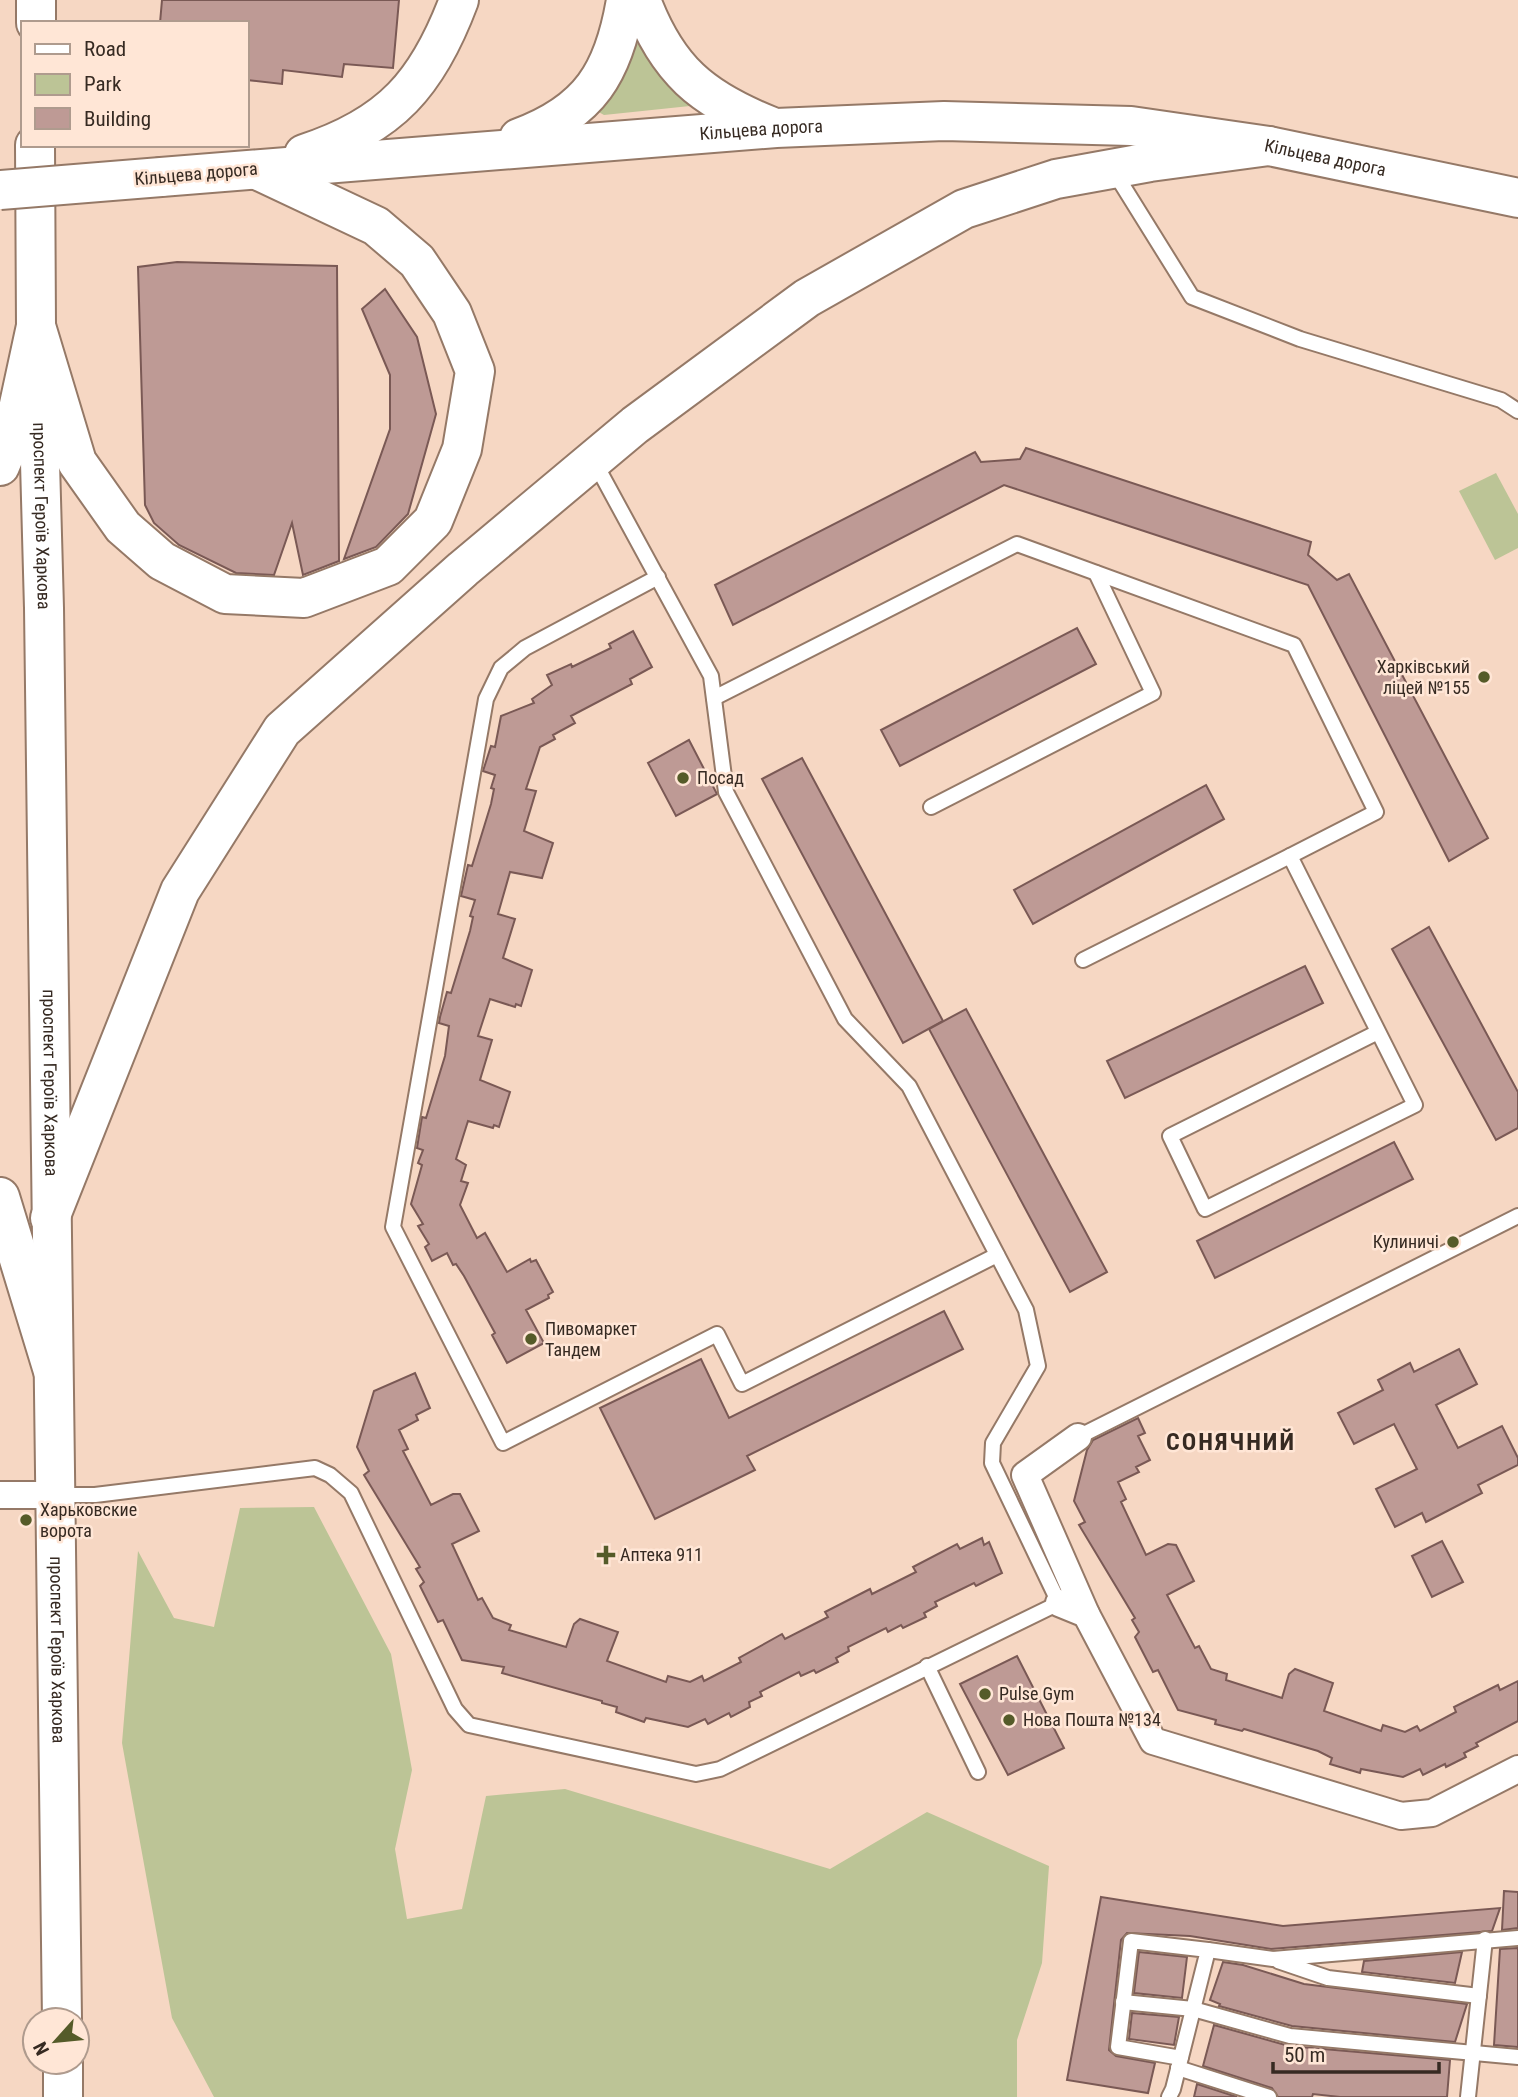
<svg xmlns="http://www.w3.org/2000/svg" width="1518" height="2097" font-family="'Roboto Condensed',sans-serif">
  <style>
    .green { fill: #bcc496 }
    .building { fill: #be9a95; stroke: #7a5955; stroke-width: 2 }
    .lines { fill: none; stroke-linecap: round; stroke-linejoin: round }
    .lane-casing { stroke: #957967; stroke-width: 18 }
    .street-casing { stroke: #957967; stroke-width: 30 }
    .primary-casing { stroke: #957967; stroke-width: 42 }
    .highway-casing { stroke: #957967; stroke-width: 42 }
    .lane { stroke: #fff; stroke-width: 14 }
    .street { stroke: #fff; stroke-width: 26 }
    .primary { stroke: #fff; stroke-width: 38 }
    .highway { stroke: #fff; stroke-width: 38 }
    .highway-bridge-casing { stroke: #957967; stroke-width: 42; stroke-linecap: butt }
    .highway-bridge { stroke: #fff; stroke-width: 38 }
    .poi-dot { fill: #555b29; stroke: #ffe6d6; stroke-width: 2.5 }
    .labels { text-anchor: middle; stroke-width: 5; stroke-linejoin: round; paint-order: stroke }
    .street-label { font-size: 18px; fill: #362a22; stroke: #ffe6d6 }
    .poi-label { font-size: 18px; fill: #362a22; stroke: #ffe6d6; text-anchor: start }
    .district-label { font-size: 24px; font-weight: bold; letter-spacing: 2px; fill: #362a22; stroke: #ffe6d6 }
  </style>
  <rect width="100%" height="100%" fill="#f6d7c3"/>
  <!-- green -->
  <g class="green">
    <path d="M640 40 697 99 690 106 604 115 593 109Z"/>
    <path d="M1496 473 1518 514V548L1495 560 1459 491Z"/>
    <path d="M314 1507 391 1654 412 1770 395 1849 407 1919 462 1909 486 1796 565 1789 830 1869 927 1812 1049 1866 1042 1963 1017 2040V2097H214L172 2018 122 1743 138 1551 174 1618 214 1627 240 1508Z"/>
  </g>
  <!-- building -->
  <g class="building">
    <path d="M162 0H399L393 68 344 64 342 77 283 70 282 84 247 80 249 23H160Z"/>
    <path d="M177 262 337 266 339 561 303 575 292 523 274 575 236 573 179 545 154 523 145 505 138 267Z"/>
    <path d="M385 289 417 337 436 414 408 514 376 547 344 559 390 429V375L362 309Z"/>
    <path d="M1026 448 1311 542 1308 555 1337 580 1349 574 1488 838 1449 861 1308 585 1004 485 733 625 715 585 975 452 981 462 1020 459Z"/>
    <path d="M1077 628 1096 664 900 766 881 730Z"/>
    <path d="M633 631 652 667 630 679 632 684 571 716 575 723 553 735 555 739 540 747 526 789 536 791 524 831 553 843 542 878 510 872 498 914 515 919 503 958 532 970 521 1006 516 1004 515 1007 490 999 478 1036 492 1040 480 1080 510 1092 499 1127 494 1125 493 1128 468 1121 456 1159 466 1165 461 1181 468 1183 460 1205 477 1238 485 1233 507 1272 530 1259 531 1262 536 1260 553 1292 548 1295 549 1298 526 1310 544 1343 507 1363 492 1335 495 1333 464 1276 456 1264 453 1265 447 1253 432 1261 425 1247 429 1244 418 1226 423 1224 411 1204 422 1165 418 1163 423 1150 417 1148 422 1117 426 1118 445 1056 449 1026 439 1023 440 1017 447 992 451 993 470 931 473 917 470 916 475 900 461 896 468 865 472 866 491 804 494 789 491 788 495 775 483 771 491 746 495 747 501 716 534 703 532 699 552 685 547 675 571 664 572 667 611 648 609 644Z"/>
    <path d="M689 740 717 794 676 816 648 763Z"/>
    <path d="M802 758 943 1021 903 1043 762 779Z"/>
    <path d="M1206 785 1224 819 1033 924 1014 890Z"/>
    <path d="M1429 927 1518 1092V1128L1496 1140 1392 949Z"/>
    <path d="M1305 966 1323 1003 1125 1098 1107 1061Z"/>
    <path d="M966 1009 1107 1272 1070 1292 929 1029Z"/>
    <path d="M1394 1142 1413 1179 1215 1278 1197 1241Z"/>
    <path d="M944 1311 963 1349 747 1456 755 1470 655 1519 600 1408 701 1359 729 1418Z"/>
    <path d="M1459 1349 1477 1384 1436 1405 1458 1448 1502 1426 1518 1458V1465L1478 1485 1482 1493 1426 1522 1422 1513 1395 1527 1376 1489 1417 1469 1394 1424 1354 1444 1338 1413 1383 1390 1378 1380 1410 1363 1414 1372Z"/>
    <path d="M415 1373 430 1408 416 1415 418 1420 399 1430 408 1449 403 1451 431 1505 453 1494H460L479 1531 452 1544 478 1600 482 1598 493 1618 511 1625 509 1630 566 1647 574 1624 580 1619 618 1632 607 1661 666 1682 668 1676 690 1682 702 1676 704 1681 741 1662 739 1658 782 1634 785 1639 828 1617 825 1612 870 1589 872 1594 916 1572 913 1567 957 1544 960 1549 982 1538 984 1545 989 1542 1002 1573 976 1586 974 1583 935 1602 937 1606 924 1613 926 1617 903 1628 901 1625 888 1632 886 1628 848 1647 849 1651 836 1658 838 1662 816 1673 814 1670 801 1676 799 1672 760 1692 762 1696 749 1702 750 1707 731 1717 729 1713 708 1724 705 1719 688 1727 646 1718 644 1722 616 1712 617 1707 602 1703V1701L502 1673 504 1667 462 1660 443 1620 438 1622 420 1586 424 1582 416 1569 420 1567 364 1475 369 1471 357 1447 374 1391Z"/>
    <path d="M1138 1418 1145 1433 1138 1436 1150 1460 1136 1467 1139 1472 1118 1482 1126 1499 1121 1502 1146 1555 1168 1544 1176 1545 1194 1581 1167 1595 1195 1648 1199 1646 1211 1669 1227 1674 1226 1680 1282 1698 1289 1674 1295 1669 1333 1683 1324 1711 1381 1731 1383 1725 1405 1732 1417 1726 1420 1731 1456 1712 1454 1707 1498 1685 1500 1690 1518 1681V1721L1476 1743 1478 1746 1464 1753 1466 1757 1446 1767 1445 1764 1423 1775 1420 1769 1403 1777 1361 1769 1360 1773 1330 1764 1332 1758 1318 1751 1244 1729 1242 1731 1215 1724 1216 1720 1178 1710 1158 1670 1153 1672 1135 1637 1139 1632 1132 1620 1135 1618 1079 1525 1085 1522 1074 1501 1087 1450 1093 1440Z"/>
    <path d="M1442 1541 1463 1582 1432 1597 1412 1556Z"/>
    <path d="M1017 1656 1064 1748 1008 1775 960 1684Z"/>
    <path d="M1504 1891 1518 1892V1928L1502 1930Z"/>
    <path d="M1101 1897 1283 1926 1500 1908 1492 1931 1271 1949 1190 1936 1127 1933 1121 1940 1109 2050 1116 2056 1155 2063 1148 2093 1067 2080Z"/>
    <path d="M1518 1948V2047L1494 2045 1500 1949Z"/>
    <path d="M1139 1952 1187 1957 1182 1998 1134 1993Z"/>
    <path d="M1462 1952 1455 1983 1362 1972 1364 1961Z"/>
    <path d="M1223 1962 1243 1965 1304 1984 1467 2004 1455 2042 1292 2026 1219 2006 1220 2004 1210 2000Z"/>
    <path d="M1132 2013 1179 2017 1174 2045 1129 2039Z"/>
    <path d="M1214 2025 1289 2046 1450 2060 1447 2097H1340L1313 2094 1312 2097H1278L1272 2088 1203 2066Z"/>
    <path d="M1197 2084 1237 2097H1194Z"/>
  </g>
  <g class="lines">
    <!-- lane casing -->
    <g class="lane-casing">
      <g id="lane">
        <path d="M1113 170 1192 297 1300 339 1501 400 1518 411"/>
        <path d="M658 577 525 648 501 668 486 699 393 1227 503 1443 717 1334 742 1384 997 1255"/>
        <path d="M714 698 1017 544 1294 645 1376 812 1290 856 1415 1105 1205 1209 1170 1136 1378 1032"/>
        <path d="M931 807 1153 693 1096 573"/>
        <path d="M1083 960 1290 856"/>
        <path d="M1078 1437 1518 1216"/>
        <path d="M56 1495H95L315 1468 330 1475 351 1493 455 1709 469 1725 696 1774 720 1769 1059 1603 992 1463 993 1443 1038 1366 1026 1310 909 1086 845 1019 726 792 711 676 594 461"/>
        <path d="M927 1666 978 1772"/>
        <path d="M1208 1950 1273 1959 1518 1938"/>
        <path d="M1278 1961 1328 1978 1479 1996"/>
        <path d="M1123 2002 1193 2009 1290 2036 1518 2057"/>
        <path d="M1178 2068 1269 2097"/>
        <path d="M1169 2097 1173 2089 1208 1950 1131 1941 1118 2047 1181 2058"/>
        <path d="M1468 2097 1485 1939"/>
      </g>
    </g>
    <!-- street casing -->
    <g class="street-casing">
      <g id="street">
        <path d="M1078 1437 1025 1475 1086 1614"/>
        <path d="M0 1495H55"/>
        <path d="M1059 1603 1086 1614 1153 1741 1401 1816 1432 1813 1518 1769"/>
      </g>
    </g>
    <!-- primary casing -->
    <g class="primary-casing">
      <g id="primary">
        <path id="s1" d="M37 353 44 608 62 2020"/>
        <path d="M63 2062V2097"/>
      </g>
    </g>
    <!-- highway casing -->
    <g class="highway-casing">
      <g id="highway">
        <path d="M641 0C667 70 702 99 770 126"/>
        <path d="M36 23V0"/>
        <path d="M519 138C590 112 614 72 626 0"/>
        <path d="M304 154C391 126 428 83 459 0"/>
        <path id="s2" d="M161 177 776 128 944 121 1131 126 1269 146 1518 198"/>
        <path d="M36 326 77 462 123 527 162 561 225 594 304 598 388 566 433 521 462 449 475 371 452 313 417 261 376 226 257 170"/>
        <path d="M0 466 12 437 36 326 35 145"/>
        <path d="M0 1197 53 1371"/>
        <path d="M50 1218 180 891 282 730 463 569 635 425 807 298 964 209 1056 179 1150 162 1269 146"/>
      </g>
    </g>
    <!-- lane -->
    <use href="#lane" class="lane"/>
    <!-- street -->
    <use href="#street" class="street"/>
    <!-- primary -->
    <use href="#primary" class="primary"/>
    <!-- highway -->
    <use href="#highway" class="highway"/>
    <!-- highway-bridge casing -->
    <g class="highway-bridge-casing">
      <path id="highway-bridge" d="M0 190 161 177"/>
    </g>
    <!-- highway-bridge -->
    <use href="#highway-bridge" class="highway-bridge"/>
  </g>
  <!-- markers -->
  <g class="poi-dot">
    <circle cx="1484" cy="677" r="7"/>
    <circle cx="683" cy="778" r="7"/>
    <circle cx="1453" cy="1242" r="7"/>
    <circle cx="531" cy="1339" r="7"/>
    <circle cx="26" cy="1520" r="7"/>
    <path d="M602.5 1544.5h7v7h7v7h-7v7h-7v-7h-7v-7h7z"/>
    <circle cx="985" cy="1694" r="7"/>
    <circle cx="1009" cy="1720" r="7"/>
  </g>
  <g class="labels">
    <!-- street labels -->
    <g class="street-label">
      <text dy="6" stroke="none"><textPath href="#s2" startOffset="602">Кільцева дорога</textPath></text>
      <text dy="6" stroke="none"><textPath href="#s2" startOffset="1169">Кільцева дорога</textPath></text>
      <text transform="translate(196 174) rotate(-5)" y="6">Кільцева дорога</text>
      <text dy="6" stroke="none"><textPath href="#s1" startOffset="163">проспект Героїв Харкова</textPath></text>
      <text dy="6" stroke="none"><textPath href="#s1" startOffset="730">проспект Героїв Харкова</textPath></text>
      <text dy="6" stroke="none"><textPath href="#s1" startOffset="1297">проспект Героїв Харкова</textPath></text>
    </g>
    <!-- poi labels -->
    <g class="poi-label">
      <text x="1470" y="673" text-anchor="end">Харківський<tspan x="1470" dy="21">ліцей №155</tspan></text>
      <text x="697" y="784">Посад</text>
      <text x="1439" y="1248" text-anchor="end">Кулиничі</text>
      <text x="545" y="1335">Пивомаркет<tspan x="545" dy="21">Тандем</tspan></text>
      <text x="40" y="1516">Харьковские<tspan x="40" dy="21">ворота</tspan></text>
      <text x="620" y="1561">Аптека 911</text>
      <text x="999" y="1700">Pulse Gym</text>
      <text x="1023" y="1726">Нова Пошта №134</text>
    </g>
    <!-- district labels -->
    <g class="district-label">
      <text x="1231" y="1450">СОНЯЧНИЙ</text>
    </g>
  </g>
  <!-- legend -->
  <rect x="21" y="21" width="228" height="126" fill="#ffe6d6" stroke="#af9b8e" stroke-width="2"/>
  <rect x="35" y="44" width="35" height="10" fill="#ffffff" stroke="#af9b8e" stroke-width="2"/>
  <text x="84" y="56" font-size="21" fill="#362a22">Road</text>
  <rect x="35" y="74" width="35" height="21" fill="#bcc496" stroke="#af9b8e" stroke-width="2"/>
  <text x="84" y="91" font-size="21" fill="#362a22">Park</text>
  <rect x="35" y="108" width="35" height="21" fill="#be9a95" stroke="#af9b8e" stroke-width="2"/>
  <text x="84" y="126" font-size="21" fill="#362a22">Building</text>
  <!-- north arrow -->
  <g transform="translate(56 2041) rotate(243)"><circle r="33" fill="#ffe6d6" stroke="#af9b8e" stroke-width="2"/>
  <path d="M0-5L12 26L0 18L-12 26Z" fill="#555b29"/>
  <text y="-10" font-size="19" font-weight="bold" text-anchor="middle" fill="#362a22">N</text>
  </g>
  <!-- scale -->
  <path d="M1273 2062v10h166v-10" fill="none" stroke="#362a22" stroke-width="3.5"/>
  <text x="1284" y="2062" font-size="21" fill="#362a22" stroke="#ffe6d6" stroke-width="5" paint-order="stroke">50 m</text>
</svg>
